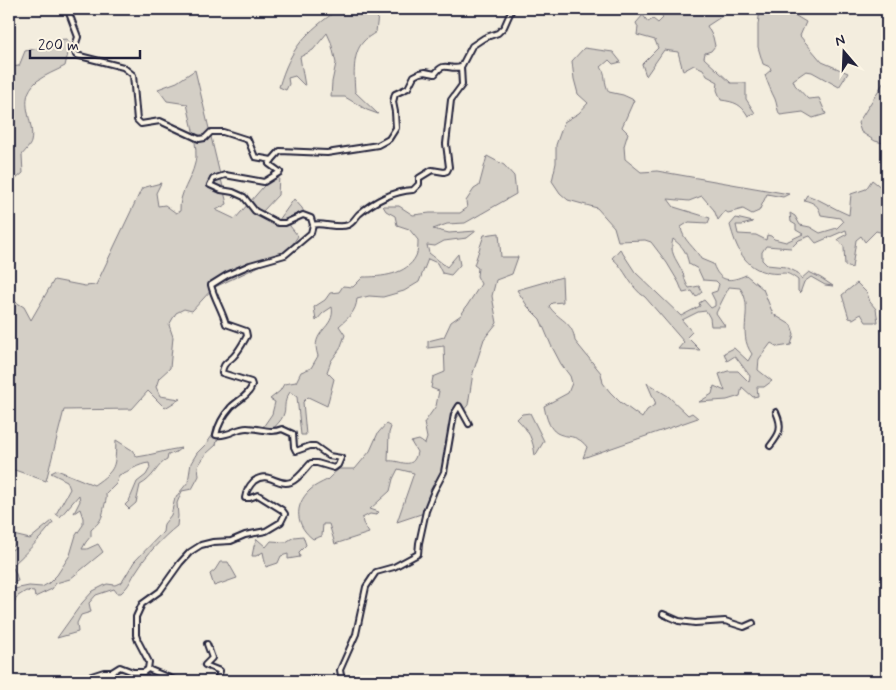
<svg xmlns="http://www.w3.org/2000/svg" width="896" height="690" font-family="Mynerve,sans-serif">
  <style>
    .green { fill: #d4cfc6; stroke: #7b7880 }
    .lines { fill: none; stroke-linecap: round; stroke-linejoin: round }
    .street-casing { stroke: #22223b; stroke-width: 8 }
    .street { stroke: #fcf5e5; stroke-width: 4 }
  </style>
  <rect width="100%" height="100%" fill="#f3edde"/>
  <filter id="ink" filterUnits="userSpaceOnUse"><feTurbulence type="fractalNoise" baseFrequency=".02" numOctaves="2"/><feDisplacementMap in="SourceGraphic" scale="10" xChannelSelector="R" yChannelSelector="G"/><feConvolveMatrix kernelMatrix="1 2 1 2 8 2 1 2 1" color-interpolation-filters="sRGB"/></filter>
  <g filter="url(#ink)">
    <!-- green -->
    <g class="green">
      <path d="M339 9H369L378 15 376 32C372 35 366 38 363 42 352 54 354 77 355 92L378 114 367 110 345 97H331L332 82 336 63 331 42 327 33 313 50 300 57 305 86 295 76 288 78 289 84 286 90 279 87C291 47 305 33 339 9Z"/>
      <path d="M662 9H733L707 26 713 37 715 46 711 51 705 53 704 58 731 83H746V99L755 113 748 116C741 104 735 102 721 100L717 90 718 82 707 76 703 69 694 65 683 71 678 52 664 50 646 76 642 64 658 48 655 40 637 35 638 27 636 23 643 15 648 22 653 19 658 23 663 18 660 13Z"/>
      <path d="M760 9H791V13L806 22 800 36 822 62 848 73 839 87 812 72 806 71 793 80 795 85 808 99 819 98 826 114 813 118 803 112 780 115C777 110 777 104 775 99 771 91 768 84 765 75L771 70 770 67 763 64 758 47V25Z"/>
      <path d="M67 39 70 45 65 66C56 71 45 75 37 81 15 100 36 122 31 142 30 146 25 151 22 155L23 173 9 185V67L19 66 25 51 47 46 54 40Z"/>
      <path d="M584 48 613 52 621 62 613 64 609 60 601 67C607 75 603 82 609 92L623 95 634 100 622 127 628 133 624 146 625 159 641 172 657 171 789 194 783 197 767 194 759 211 752 214 743 209 728 213 725 211 718 220 714 210 702 196 689 201 668 199 674 207 710 218 708 223 689 222 681 227C682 240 696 248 701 259L713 264C720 283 730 282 746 275L763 289 773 314 791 325 794 334 791 345 778 347 771 343 759 359 758 370 772 381 764 387H757L758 396 753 397 742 387 740 396 727 400 699 402 712 394 714 386 725 391 719 374 728 371H738L749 382 750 376 735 356 727 361 724 353 734 348 748 361 752 354C736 332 755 308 740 288L729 287 716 313 725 326H711L710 318 706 311 698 312 682 320 692 332 687 337 700 350 678 349 684 342 645 297C630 288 626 269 612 258L620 249 635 272 681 316 700 306 699 303 704 300 711 308 715 306V301L711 293 717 291 719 284 716 281 703 280 698 269 689 264C685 250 685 249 673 239 669 252 676 259 681 269 685 276 684 281 689 288L699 286 702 292 696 297 692 291 683 293 679 283 667 263 651 242 645 240 618 241 614 227 597 208 568 200 560 193 552 181 556 163V145L564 122 579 113 588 103 578 94 574 79 572 61Z"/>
      <path d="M195 70 227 204 216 210 235 219 270 179 279 176 278 195 263 211 279 220 294 199 302 208 306 217 290 220V226L298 236 287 253 213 288 192 311 184 309 176 313 169 325 173 337 170 368 159 378 156 387 160 396 180 399 165 408 148 391 132 409 64 410 46 481 9 468V298L24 307 31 320 54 280 85 286 96 285 142 188 161 183 156 193 158 206 165 205 176 213 180 211C179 192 191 181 195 163 199 150 190 118 187 104L167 101 158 89 177 82Z"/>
      <path d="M887 77V144L875 141 861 132 858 123Z"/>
      <path d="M487 156 504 165 514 176 516 194 465 223 447 224 433 229 449 233 476 231 467 238 444 241 435 246 427 245 429 253 447 267 458 254 460 265 451 275 442 273 437 263 428 259 419 282 404 291 383 297 369 296 357 299C356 312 348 318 339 326L345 335 340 349 331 361 327 372 334 379 327 406 308 397 303 402 306 435H301L297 397 290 392C282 404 287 407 283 416 281 421 276 425 273 429L263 427 272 414 275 402 270 399 280 391 284 384 296 382 301 372 311 368 318 356C309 330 336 329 332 307L323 313 316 321 314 307 325 300 330 293 339 292 343 286 353 287 363 277C381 277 407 275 416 256 418 252 418 245 418 240L409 229 397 225 395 216 386 211 383 206H399L413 215 430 213H460L467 208 466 201 474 189 479 186Z"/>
      <path d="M872 180 887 192V203L880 209 887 217V234L876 231 865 242 861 236 856 240 852 268 845 266 844 247 838 239 847 234 846 230 816 243 810 236 799 240 791 248 766 246 762 252V260L767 265 786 267 798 273 801 279 809 272 821 278 833 286 825 285 811 277 804 282 800 293 798 291V280C784 269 785 275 770 273 744 269 736 247 730 225L736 218 753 222 742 225H736L738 234 756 235 766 240 767 235 771 236 774 239 786 242 803 234 796 230V225L791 222 790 213 795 216 800 225 810 227 820 233 837 228 843 222 840 218 821 215C818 205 815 203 804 200L807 195C822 200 834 209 849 215L851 194 866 189Z"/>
      <path d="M499 233 501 257H518L512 274 496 280 492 296 497 323 484 339 473 373 468 405 450 426 442 471 432 489 424 513 397 522 414 473 398 469 393 479 390 491 370 509 379 512 376 515 370 514 362 518 363 523 369 533 335 544 329 524H323L322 536 313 539C296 526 293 506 310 490 314 486 321 483 327 480 331 476 335 472 339 469H355L370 451 378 433 386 424 391 427 389 433 388 461C400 459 413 472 417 452L411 442 419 440 425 444 427 438 424 423 436 406 439 391 431 388 433 377 445 372 444 346 428 348V341L444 337 451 322 461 315 481 284 477 276 478 268 474 265 484 235Z"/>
      <path d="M562 277 563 302 552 303 549 306C558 320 573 321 575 341L601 373 603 383 610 392 620 402 642 418 647 410 656 404 647 383 668 396 688 415 692 413 698 418 583 458 587 447C571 425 552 451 544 406L568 393 572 383 570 376 561 364 551 345 540 319 528 307 517 290Z"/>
      <path d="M857 283 867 293 870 302 876 309 878 322H866L861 314 853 319 849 318 842 295Z"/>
      <path d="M530 413 544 441 535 456C533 439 529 431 517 419L522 414Z"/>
      <path d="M221 430 218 436 216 445 206 454 198 466 199 476 192 489 182 491 177 503 178 516 177 526C162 538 147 554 137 570 130 580 131 584 121 593H117L114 589 96 595 89 603 91 612 81 615 77 623 78 632 57 638 82 603 93 591 107 584 115 585 122 582 134 562 163 532 164 524 171 515 175 498 188 482 191 463 197 453 207 443 214 433Z"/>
      <path d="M116 440 132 450 137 457C152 455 166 450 181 448L176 452 168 455 167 460C157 464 154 478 140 485L136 503 129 509 125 505 129 501 137 482 146 475 150 468 149 463C138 464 130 471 119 475L116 484 106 494C107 500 105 502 104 508 102 519 100 522 91 530V536L86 542 82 549H87L98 544 103 552 70 579 56 583 52 589 35 597 34 592 26 591 18 596 9 610V590L29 586 42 587 49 583 57 575 70 555 76 535 83 525V518L80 509 74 513 80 501 79 495 60 517 56 514 70 489 67 481 51 473 57 470 94 485C117 469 115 467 116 440Z"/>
      <path d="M52 521 53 523C40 539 27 552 12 566L16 574 18 581 12 583 9 574V551L15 548 9 543V534L30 539Z"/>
      <path d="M303 536 306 545 299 552 300 557 288 559V554L281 556 278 563 266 567 263 552 256 556H252L254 546 257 539 266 547 271 541 286 542 294 537Z"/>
      <path d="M220 562H228L237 578 214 586 210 574 215 570Z"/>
    </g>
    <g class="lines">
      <!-- street casing -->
      <g class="street-casing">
        <g id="street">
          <path d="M70 9 69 13 78 37 74 49 76 55 123 67 133 75 137 120 141 124 160 121 199 139 205 138 211 132H223L248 140 255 157 272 160 280 151 327 153 378 145 389 139 396 128 395 112 393 102 395 94 408 88 414 76 420 73 425 72 435 74C445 60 449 71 461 67L472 46 484 38 498 33 504 27 512 9"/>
          <path d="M272 160 269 164 280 172 264 182 225 175 213 179 210 185 221 190 233 192 244 197 255 211 278 223H285L303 215 311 218 313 225C321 222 338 229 348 225 353 223 355 218 359 214 374 201 394 191 413 190L419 184V178L432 170 444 172 447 171 449 167 446 144 451 100 462 85 461 67"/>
          <path d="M770 446C780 434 783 428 776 412"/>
          <path d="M663 614 679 621 695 623 725 621 744 627 753 623"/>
          <path d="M207 644 212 658 205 665 220 671 217 681"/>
          <path d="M148 669 177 681"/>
          <path d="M76 681 104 672H112L120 667 133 672H144L148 669 149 662 138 641 136 635V617L142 604 160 591 180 563 190 552 201 545 213 542 231 541 245 535 266 531 281 522 285 514 282 510 258 495 250 498H245C246 491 249 486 254 481 269 470 277 487 291 482 299 479 305 469 311 463H317L334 468 338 465 341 458 329 456 315 446H310L296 451 294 447 293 434 282 429C270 434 260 428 247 428 236 428 228 437 216 435 218 425 224 415 231 407 238 400 250 395 252 385L251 382 222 373C223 363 227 363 233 357 239 351 243 343 247 336L246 331 226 324C222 310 214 298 211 285L227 275 250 265 285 255 311 233 313 225"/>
          <path d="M308 681 313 678 320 681"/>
          <path d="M342 681 340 670 356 634 366 587 376 572 394 567 418 554 419 543 426 511 434 491 444 472 454 414 459 406 469 424"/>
        </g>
      </g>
      <!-- street -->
      <use href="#street" class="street"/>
    </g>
  </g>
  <!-- margin -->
  <rect width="896" height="690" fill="none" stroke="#fcf5e5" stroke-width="30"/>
  <rect x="15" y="15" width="866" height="660" fill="none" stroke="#22223b" stroke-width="2" filter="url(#ink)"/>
  <!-- north arrow -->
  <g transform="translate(844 52) rotate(341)" stroke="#fcf5e5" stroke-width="4" paint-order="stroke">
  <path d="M0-4L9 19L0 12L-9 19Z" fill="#22223b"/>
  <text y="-8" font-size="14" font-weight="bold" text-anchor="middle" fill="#22223b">N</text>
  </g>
  <!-- scale -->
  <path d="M30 50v8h110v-8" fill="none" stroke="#22223b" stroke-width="2.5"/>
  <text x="38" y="50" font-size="15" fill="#22223b" stroke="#fcf5e5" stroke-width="4" paint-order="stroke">200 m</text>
</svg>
